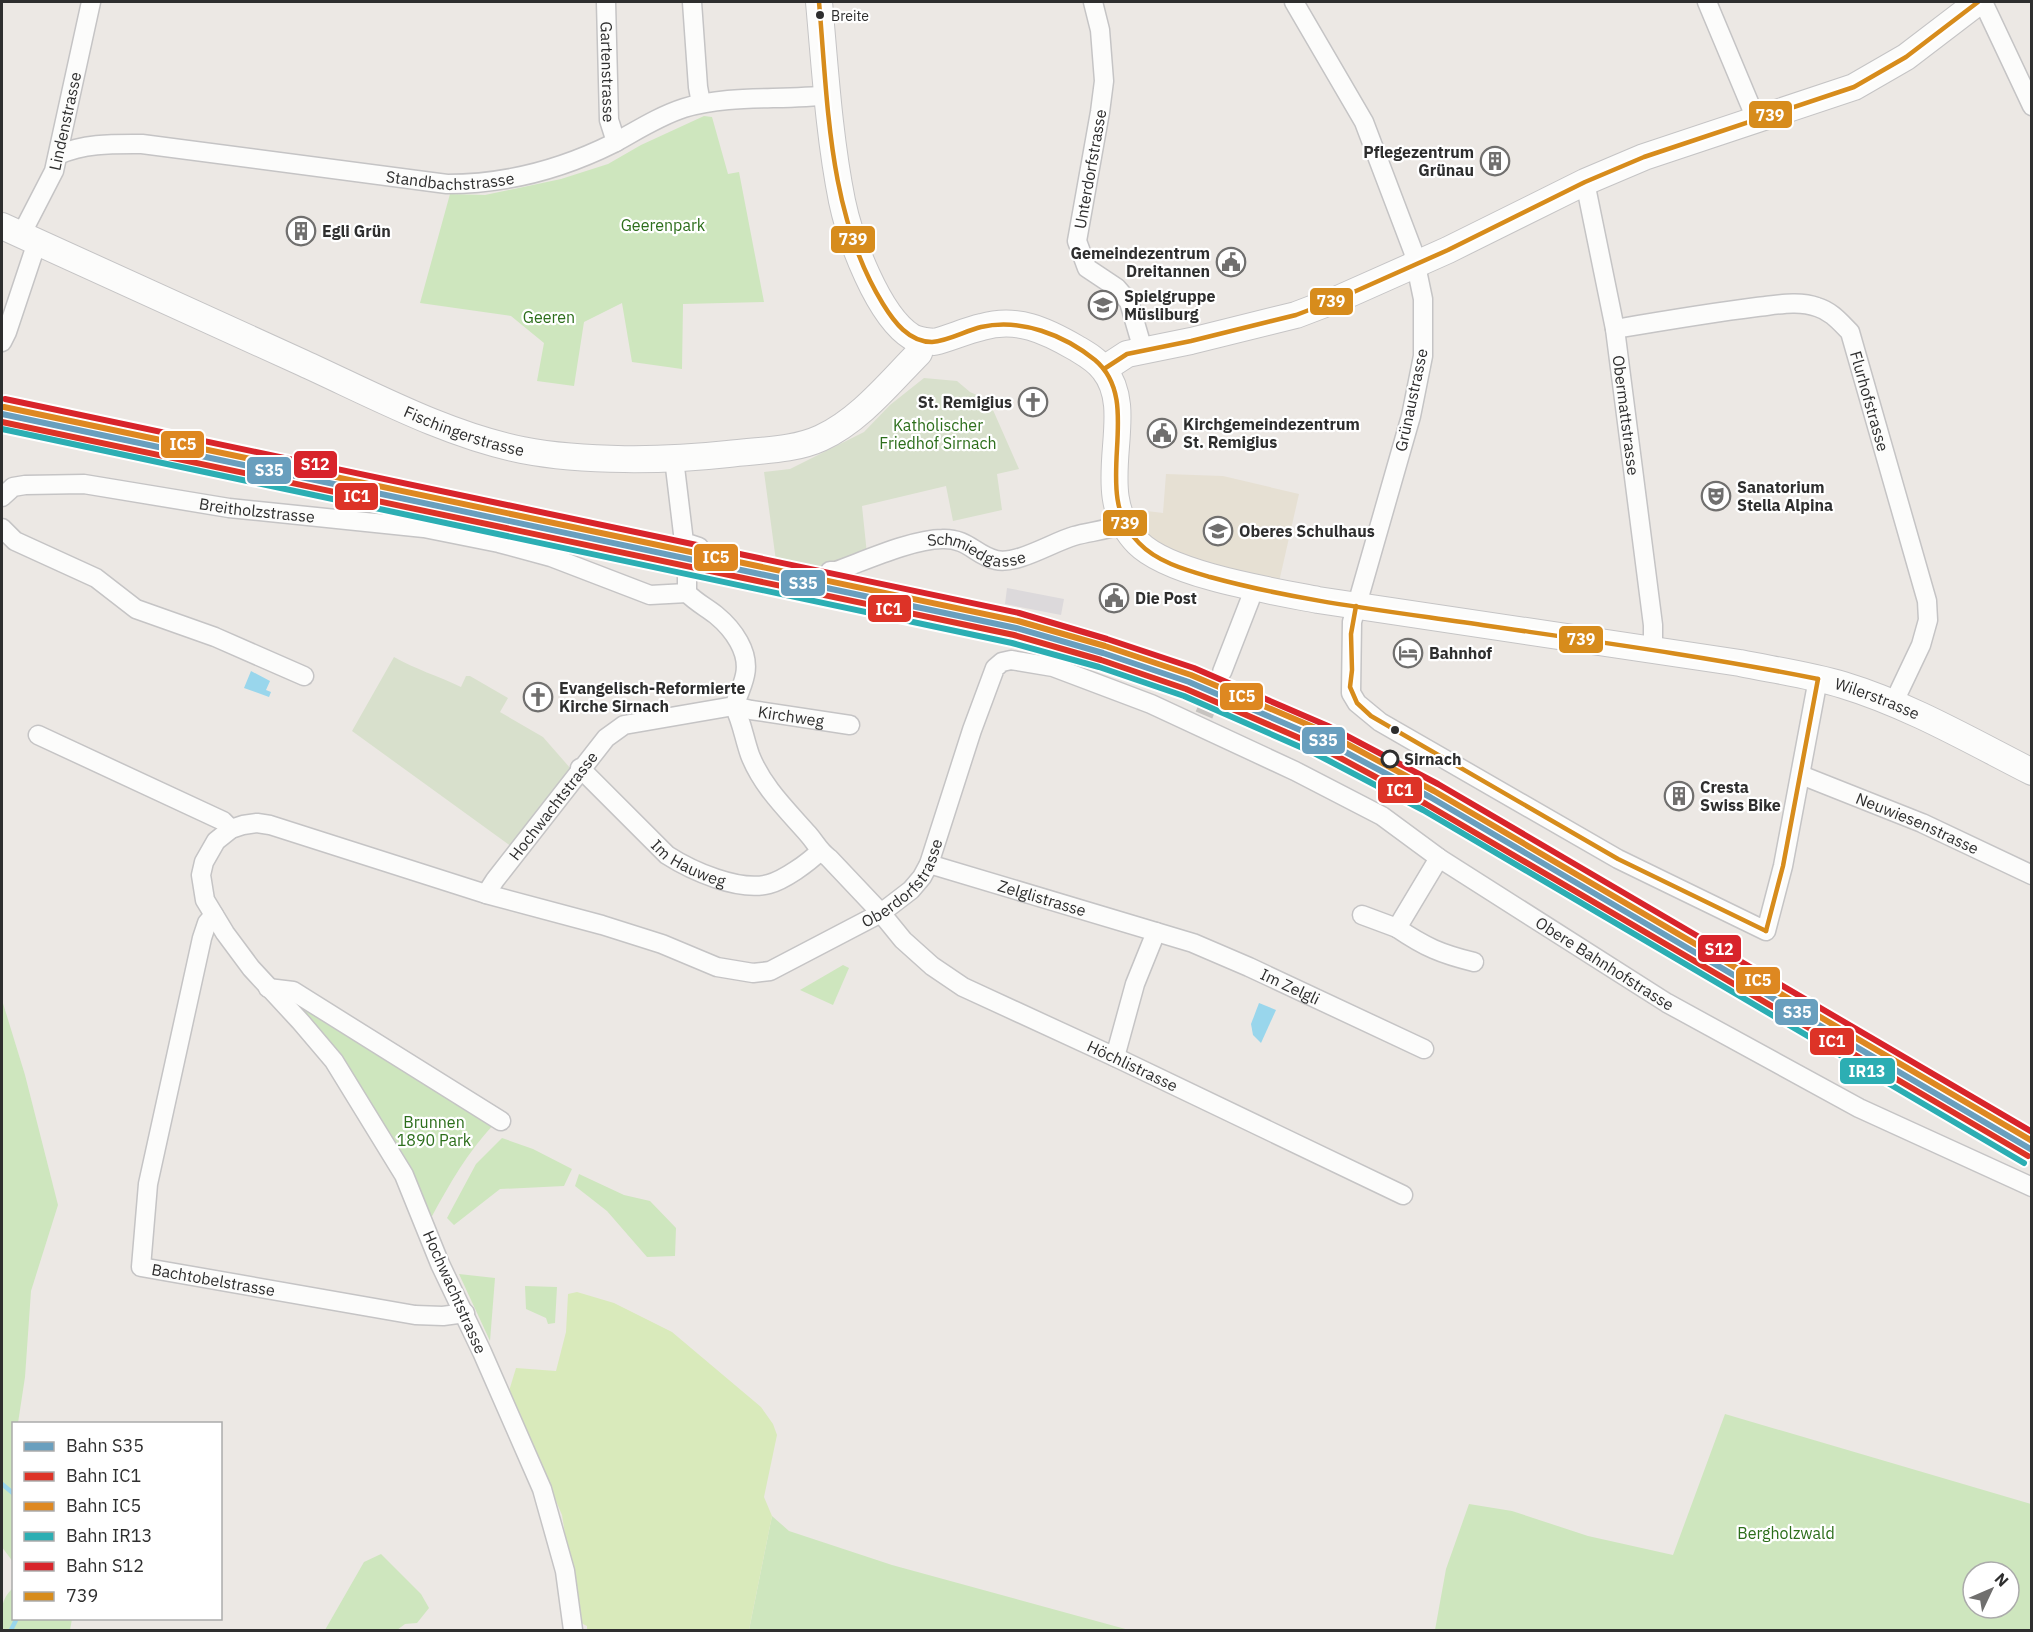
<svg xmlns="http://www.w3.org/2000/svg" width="2033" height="1632" font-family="'IBM Plex Sans',sans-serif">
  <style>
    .industrial { fill: #dcd9db }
    .education { fill: #e6e0d3 }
    .green { fill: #cee6be; fill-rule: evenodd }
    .cemetery { fill: #d8e0cc }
    .pitch { fill: #d9eabb }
    .water { fill: #99d6ec }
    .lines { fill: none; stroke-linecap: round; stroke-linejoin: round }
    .stream { stroke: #99d6ec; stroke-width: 4.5 }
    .street-tunnel { stroke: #c6c3c0; stroke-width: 18; stroke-dasharray: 18 9; stroke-linecap: butt }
    .street-casing { stroke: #c5c4c5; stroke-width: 21 }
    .secondary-casing { stroke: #c5c4c5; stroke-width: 28 }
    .street { stroke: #fcfcfb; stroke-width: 18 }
    .secondary { stroke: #fcfcfb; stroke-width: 26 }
    .bus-1-casing { stroke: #fff; stroke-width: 9 }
    .bus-1 { stroke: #d78c1c; stroke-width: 4.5 }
    .rail-1-casing { stroke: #fff; stroke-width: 10 }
    .rail-2-casing { stroke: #fff; stroke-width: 10 }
    .rail-3-casing { stroke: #fff; stroke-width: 10 }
    .rail-4-casing { stroke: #fff; stroke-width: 10 }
    .rail-5-casing { stroke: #fff; stroke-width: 10 }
    .rail-1 { stroke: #699fbe; stroke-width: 6 }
    .rail-2 { stroke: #dd3327; stroke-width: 6 }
    .rail-3 { stroke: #de8821; stroke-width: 6 }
    .rail-4 { stroke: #2caeb3; stroke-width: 6 }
    .rail-5 { stroke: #d8242b; stroke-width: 6 }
    .bus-dot { fill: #2e2e2e; stroke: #fff; stroke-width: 2 }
    .stop-dot { fill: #fff; stroke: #2e2e2e; stroke-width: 3 }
    .labels { text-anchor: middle; stroke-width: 4.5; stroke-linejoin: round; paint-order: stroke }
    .bus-label { font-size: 14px; fill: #2e2e2e; stroke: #fff; text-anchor: start }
    .street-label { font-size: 16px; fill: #2e2e2e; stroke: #fff }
    .poi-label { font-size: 16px; font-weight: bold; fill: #2e2e2e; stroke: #fff; text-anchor: start }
    .park-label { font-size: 16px; fill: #2c6e1b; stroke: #fff }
    .stop-label { font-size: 16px; font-weight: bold; fill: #2e2e2e; stroke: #fff; text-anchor: start }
    .line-badge { stroke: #fff; stroke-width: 2 }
    .badge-label { font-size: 16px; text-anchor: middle; font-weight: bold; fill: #fff }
  </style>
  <rect width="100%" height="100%" fill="#ece8e4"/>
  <!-- industrial -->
  <path class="industrial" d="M1007 588 1064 599 1061 615 1005 604Z"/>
  <!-- education -->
  <path class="education" d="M1166 474 1223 476 1299 494 1279 582 1187 559 1161 546 1149 536 1140 525 1131 509 1163 513Z"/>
  <!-- green -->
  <g class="green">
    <path d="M704 116 712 117 728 174 739 172 764 302 683 304 682 369 632 362 622 303 584 322 574 386 537 381 544 343 511 316 420 303 450 194 485 195 561 179 608 164 641 145Z"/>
    <path d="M843 965 849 968 833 1005 800 990Z"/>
    <path d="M2 1000 25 1075 58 1205 31 1291 25 1377 18 1423 14 1424 13 1562 2 1547Z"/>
    <path d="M294 1002 494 1124C467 1153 450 1183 431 1218L405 1157 343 1062Z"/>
    <path d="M502 1138 533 1149 572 1169 564 1186 500 1189 454 1225 447 1218 476 1164Z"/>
    <path d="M579 1174 624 1195 650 1201 676 1228 675 1256 647 1257 607 1211 575 1186Z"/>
    <path d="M459 1274 495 1278 490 1341Z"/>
    <path d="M525 1286 557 1287 555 1323 548 1324 546 1318 526 1309Z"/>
    <path d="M1725 1414 2031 1504V1630H1435L1446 1569 1469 1504 1512 1511 1588 1536 1673 1555ZM1973 1572H2009V1608H1973Z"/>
    <path d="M772 1516 789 1531 892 1565 1129 1630H749Z"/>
    <path d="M381 1554 421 1594 429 1608 417 1623 405 1624 397 1630H325L364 1562Z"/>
    <path d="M13 1588 14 1618 72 1619 70 1630H2C1 1612 0 1600 13 1588Z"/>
  </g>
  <!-- cemetery -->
  <g class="cemetery">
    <path d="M924 378 957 381 970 392 996 404 993 410 1019 469 997 474 1002 510 953 521 946 486 862 506 867 554 831 567 809 568 776 561 764 472 790 469 864 432 890 405Z"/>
    <path d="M394 657C415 669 438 676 461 687L466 676H470L508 698 500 712 543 737 571 769 512 847 352 731Z"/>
  </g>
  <!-- pitch -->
  <path class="pitch" d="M577 1292 614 1303 672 1332 761 1407 773 1424 777 1435 764 1497 772 1516 749 1630H587V1626L579 1622 562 1515 509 1391 516 1368 556 1371 566 1332 568 1294Z"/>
  <!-- water -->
  <g class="water">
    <path d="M251 671 270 681 266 690 271 692 269 697 244 688Z"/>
    <path d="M1259 1003 1276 1010 1261 1043 1253 1035 1251 1024Z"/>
  </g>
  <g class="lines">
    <!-- stream -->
    <g class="stream">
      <path d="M2 1484 14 1494"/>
      <path d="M11 1630 17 1618"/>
    </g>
    <!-- street-tunnel -->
    <g class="street-tunnel">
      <path d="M684 542 687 574"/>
      <path d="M1204 715 1222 672"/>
    </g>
    <!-- street casing -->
    <g class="street-casing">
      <g id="street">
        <path id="s1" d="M606 2 609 120 616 142"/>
        <path d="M692 2 698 87 701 103"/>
        <path d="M1093 2 1100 30 1104 81 1100 112 1077 241 1087 268 1117 288 1129 302 1143 350"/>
        <path d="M1294 2 1364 122 1413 251 1423 299V356L1411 416 1352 622 1351 693 1357 703 1380 722 1618 859 1766 931 1783 866 1818 679"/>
        <path d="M1707 2 1756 119"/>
        <path d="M1983 2 2032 106"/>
        <path id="s2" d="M58 155C86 143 113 144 142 144L447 184C505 184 562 169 614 143 636 131 659 116 684 108 731 94 780 101 829 95"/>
        <path id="s3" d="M1585 182 1615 329 1653 625V650"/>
        <path id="s4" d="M21 235 54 171 91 2"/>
        <path id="s5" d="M1615 329C1662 321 1709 313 1757 307 1776 305 1799 300 1817 307 1831 311 1840 322 1850 332L1927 601 1928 620 1921 645 1893 704"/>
        <path d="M2 342 7 332 37 242"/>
        <path d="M674 459 684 542 699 547"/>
        <path id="s6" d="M2 497 13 487 25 485 84 484 229 508 424 528 499 543 551 557 650 595 687 593"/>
        <path d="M2 528 15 541 96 578 136 609 215 637 304 676"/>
        <path id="s7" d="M830 571H836C864 561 913 539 942 539 968 538 975 555 996 560 1017 565 1053 542 1074 536 1091 531 1107 531 1123 523"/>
        <path d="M1222 672 1250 600 1253 587"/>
        <path id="s8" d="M734 706C742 722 744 738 750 755 762 786 786 809 808 834 816 843 819 851 829 858L881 913 903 940 932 966 963 987 1115 1057 1403 1195"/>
        <path id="s9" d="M734 706 751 710 850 725"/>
        <path d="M38 735 223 821 231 829"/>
        <path id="s10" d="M580 768 667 855C692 871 739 892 769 884 784 880 808 863 819 852"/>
        <path id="s11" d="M1801 775 1922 823 2032 875"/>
        <path d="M1439 858 1397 928C1425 947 1441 954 1474 962"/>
        <path id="s12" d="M929 864 1193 943 1249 967 1424 1049"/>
        <path id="s13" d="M486 894 495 880 606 738 624 725 734 706C738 696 743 685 745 675 750 652 733 629 716 615 706 607 697 603 687 593V574"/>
        <path id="s14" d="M214 915 207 923 202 938 148 1184 141 1267 415 1315 443 1316 465 1313"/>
        <path d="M1362 915 1397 928"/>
        <path d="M268 988 293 991 501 1121"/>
        <path d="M1115 1057 1135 984 1156 932"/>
        <path id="s15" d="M573 1630 565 1571 542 1489 482 1352 440 1264 404 1175 334 1061 300 1021 251 968 225 933 205 900 201 875 204 862 216 841 231 829 243 825 257 823 270 825 486 894 602 925 662 944 717 967 753 973 770 971 881 913 911 890 922 877 929 864 972 730 995 668 1002 662 1011 660 1053 667 1151 704 1295 771 1382 816 1439 858 1667 1003 1859 1108 2032 1187"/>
      </g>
    </g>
    <!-- secondary casing -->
    <g class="secondary-casing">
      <g id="secondary">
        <path id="s16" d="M819 2C825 68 829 136 842 201 850 239 878 316 912 337 919 341 927 341 934 342 950 338 965 331 982 327 1017 317 1045 330 1076 348 1086 354 1097 360 1104 370 1140 415 1087 492 1138 543 1170 575 1272 591 1318 600L1740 663C1774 670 1810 675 1843 685 1909 705 1971 741 2032 772"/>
        <path id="s17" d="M2 226C102 272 202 318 303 363 373 395 447 435 522 450 584 462 665 461 728 454 758 450 793 451 821 438 860 420 890 382 919 353L923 341"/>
        <path d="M1104 369 1127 354 1191 341 1296 315 1338 299 1448 250 1585 182 1644 157 1854 87 1906 57 1978 2"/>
      </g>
    </g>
    <!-- street -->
    <use href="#street" class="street"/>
    <!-- secondary -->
    <use href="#secondary" class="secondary"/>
    <!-- bus-1 casing -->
    <g class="bus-1-casing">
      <g id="bus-1">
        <path d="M819 2C828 103 828 215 883 304 894 322 909 342 932 342 948 341 965 331 981 327 1021 318 1064 335 1095 360 1147 404 1087 492 1139 543 1157 562 1186 570 1210 577 1301 602 1396 612 1489 626 1599 642 1709 657 1818 679"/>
        <path d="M1104 369 1127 354 1191 341 1296 315 1338 299 1448 250 1585 182 1644 157 1854 87 1906 57 1978 2"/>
        <path d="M1356 606 1351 634 1352 670 1350 687 1357 703 1371 716 1618 859 1766 931"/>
        <path d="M1766 931 1783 866 1818 679"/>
      </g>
    </g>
    <!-- bus-1 -->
    <use href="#bus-1" class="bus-1"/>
    <!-- rail-1 casing -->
    <g class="rail-1-casing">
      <path id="rail-1" d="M2 414 1016 628 1103 653 1189 682 1321 739 1430 797 2032 1150"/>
    </g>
    <!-- rail-2 casing -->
    <g class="rail-2-casing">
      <path id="rail-2" d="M2 422 1014 635 1101 660 1186 689 1318 746 1426 804 2028 1156"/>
    </g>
    <!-- rail-3 casing -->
    <g class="rail-3-casing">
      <path id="rail-3" d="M4 407 1018 621 1105 646 1191 675 1325 732 1434 791 2032 1141"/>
    </g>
    <!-- rail-4 casing -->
    <g class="rail-4-casing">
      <path id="rail-4" d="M2 429 1012 643 1099 667 1184 696 1314 753 1423 810 2024 1163"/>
    </g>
    <!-- rail-5 casing -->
    <g class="rail-5-casing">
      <path id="rail-5" d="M5 399 1019 613 1107 639 1194 668 1328 726 1438 784 2032 1132"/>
    </g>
    <!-- rail-1 -->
    <use href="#rail-1" class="rail-1"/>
    <!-- rail-2 -->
    <use href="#rail-2" class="rail-2"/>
    <!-- rail-3 -->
    <use href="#rail-3" class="rail-3"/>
    <!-- rail-4 -->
    <use href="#rail-4" class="rail-4"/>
    <!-- rail-5 -->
    <use href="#rail-5" class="rail-5"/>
  </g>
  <!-- icons -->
  <defs>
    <g id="building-ring" transform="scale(1.5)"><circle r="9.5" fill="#fff" stroke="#706f6e" stroke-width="1.5"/><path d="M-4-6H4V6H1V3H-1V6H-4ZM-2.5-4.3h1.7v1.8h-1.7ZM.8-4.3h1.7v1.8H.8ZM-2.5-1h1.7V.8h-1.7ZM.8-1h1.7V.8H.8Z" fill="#706f6e"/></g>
    <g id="civic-ring" transform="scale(1.5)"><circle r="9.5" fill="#fff" stroke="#706f6e" stroke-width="1.5"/><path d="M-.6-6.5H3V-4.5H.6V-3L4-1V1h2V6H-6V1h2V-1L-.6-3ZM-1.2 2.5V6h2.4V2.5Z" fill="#706f6e"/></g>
    <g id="school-ring" transform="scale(1.5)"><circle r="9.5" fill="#fff" stroke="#706f6e" stroke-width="1.5"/><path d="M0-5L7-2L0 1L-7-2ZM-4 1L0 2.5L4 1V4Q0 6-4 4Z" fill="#706f6e"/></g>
    <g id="church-ring" transform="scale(1.5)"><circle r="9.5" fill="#fff" stroke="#706f6e" stroke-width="1.5"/><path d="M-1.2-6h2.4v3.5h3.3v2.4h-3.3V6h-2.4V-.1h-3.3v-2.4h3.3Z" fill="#706f6e"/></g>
    <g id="theatre-ring" transform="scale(1.5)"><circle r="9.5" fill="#fff" stroke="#706f6e" stroke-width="1.5"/><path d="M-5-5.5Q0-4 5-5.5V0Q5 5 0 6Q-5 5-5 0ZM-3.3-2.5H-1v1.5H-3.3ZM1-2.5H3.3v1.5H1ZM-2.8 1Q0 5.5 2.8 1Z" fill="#706f6e"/></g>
    <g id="hotel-ring" transform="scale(1.5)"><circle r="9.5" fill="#fff" stroke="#706f6e" stroke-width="1.5"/><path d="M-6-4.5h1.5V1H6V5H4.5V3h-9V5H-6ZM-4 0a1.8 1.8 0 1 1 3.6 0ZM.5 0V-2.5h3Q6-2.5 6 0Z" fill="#706f6e"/></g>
  </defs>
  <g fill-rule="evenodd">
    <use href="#building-ring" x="1495" y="161"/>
    <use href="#building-ring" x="301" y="231"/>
    <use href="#civic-ring" x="1231" y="262"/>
    <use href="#school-ring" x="1103" y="305"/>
    <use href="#church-ring" x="1033" y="402"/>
    <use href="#civic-ring" x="1162" y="433"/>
    <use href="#theatre-ring" x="1716" y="496"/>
    <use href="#school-ring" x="1218" y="531"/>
    <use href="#civic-ring" x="1114" y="598"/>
    <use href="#hotel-ring" x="1408" y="653"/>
    <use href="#church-ring" x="538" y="697"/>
    <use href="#building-ring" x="1679" y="796"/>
  </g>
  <!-- markers -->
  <g class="bus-dot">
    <circle cx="820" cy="15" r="5"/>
    <circle cx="1395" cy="730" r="5"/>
  </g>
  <circle class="stop-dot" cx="1390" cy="759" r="8"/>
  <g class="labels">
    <!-- bus labels -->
    <g class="bus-label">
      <text x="831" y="21">Breite</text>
    </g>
    <!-- street labels -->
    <g class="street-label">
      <text dy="6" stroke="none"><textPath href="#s1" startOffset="70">Gartenstrasse</textPath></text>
      <text dy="6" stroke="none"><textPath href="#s4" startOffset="123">Lindenstrasse</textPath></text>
      <text transform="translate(1090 169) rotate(-80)" y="6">Unterdorfstrasse</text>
      <text dy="6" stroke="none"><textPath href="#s2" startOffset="396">Standbachstrasse</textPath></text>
      <text transform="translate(1411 400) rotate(-78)" y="6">Grünaustrasse</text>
      <text dy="6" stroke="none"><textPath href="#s5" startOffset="318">Flurhofstrasse</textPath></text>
      <text dy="6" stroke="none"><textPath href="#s3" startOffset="237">Obermattstrasse</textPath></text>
      <text dy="6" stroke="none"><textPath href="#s17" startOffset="506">Fischingerstrasse</textPath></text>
      <text dy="6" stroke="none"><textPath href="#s6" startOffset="261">Breitholzstrasse</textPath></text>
      <text dy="6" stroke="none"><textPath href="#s7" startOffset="154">Schmiedgasse</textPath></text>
      <text dy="6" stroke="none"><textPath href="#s16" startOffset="1506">Wilerstrasse</textPath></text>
      <text dy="6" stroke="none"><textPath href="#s9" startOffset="58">Kirchweg</textPath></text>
      <text dy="6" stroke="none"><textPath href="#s13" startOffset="111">Hochwachtstrasse</textPath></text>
      <text dy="6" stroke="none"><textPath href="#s11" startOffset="126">Neuwiesenstrasse</textPath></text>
      <text dy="6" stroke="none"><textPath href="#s10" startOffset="146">Im Hauweg</textPath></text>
      <text dy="6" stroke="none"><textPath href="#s15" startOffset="1636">Oberdorfstrasse</textPath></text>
      <text dy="6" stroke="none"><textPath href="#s12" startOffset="118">Zelglistrasse</textPath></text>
      <text dy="6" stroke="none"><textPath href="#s15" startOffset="2565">Obere Bahnhofstrasse</textPath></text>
      <text dy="6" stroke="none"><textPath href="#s12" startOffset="382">Im Zelgli</textPath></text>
      <text dy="6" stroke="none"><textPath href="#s8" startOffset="556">Höchlistrasse</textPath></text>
      <text dy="6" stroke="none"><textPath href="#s14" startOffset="435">Bachtobelstrasse</textPath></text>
      <text transform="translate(455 1292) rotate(66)" y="6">Hochwachtstrasse</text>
    </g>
    <!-- poi labels -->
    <g class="poi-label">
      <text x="1474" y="158" text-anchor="end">Pflegezentrum<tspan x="1474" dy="18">Grünau</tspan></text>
      <text x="322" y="237">Egli Grün</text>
      <text x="1210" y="259" text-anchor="end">Gemeindezentrum<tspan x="1210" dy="18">Dreitannen</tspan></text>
      <text x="1124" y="302">Spielgruppe<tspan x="1124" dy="18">Müsliburg</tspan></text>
      <text x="1012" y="408" text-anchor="end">St. Remigius</text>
      <text x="1183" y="430">Kirchgemeindezentrum<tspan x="1183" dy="18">St. Remigius</tspan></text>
      <text x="1737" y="493">Sanatorium<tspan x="1737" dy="18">Stella Alpina</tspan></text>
      <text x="1239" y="537">Oberes Schulhaus</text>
      <text x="1135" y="604">Die Post</text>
      <text x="1429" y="659">Bahnhof</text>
      <text x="559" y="694">Evangelisch-Reformierte<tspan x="559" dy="18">Kirche Sirnach</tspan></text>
      <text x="1700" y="793">Cresta<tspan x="1700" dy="18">Swiss Bike</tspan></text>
    </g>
    <!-- park labels -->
    <g class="park-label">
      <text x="663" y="231">Geerenpark</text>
      <text x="549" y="323">Geeren</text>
      <text x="938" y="431">Katholischer<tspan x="938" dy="18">Friedhof Sirnach</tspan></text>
      <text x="434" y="1128">Brunnen<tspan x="434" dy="18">1890 Park</tspan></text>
      <text x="1786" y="1539">Bergholzwald</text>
    </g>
    <!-- stop labels -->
    <g class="stop-label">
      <text x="1404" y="765">Sirnach</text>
    </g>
  </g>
  <g class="line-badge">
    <rect x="1748" y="100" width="45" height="29" rx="6" fill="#d78c1c"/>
    <rect x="830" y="225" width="46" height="29" rx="6" fill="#d78c1c"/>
    <rect x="1309" y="287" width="45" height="29" rx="6" fill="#d78c1c"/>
    <rect x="160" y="430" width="45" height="29" rx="6" fill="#de8821"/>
    <rect x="293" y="450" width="45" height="29" rx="6" fill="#d8242b"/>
    <rect x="246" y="456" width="46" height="29" rx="6" fill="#699fbe"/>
    <rect x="334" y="482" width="45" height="29" rx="6" fill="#dd3327"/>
    <rect x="1102" y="509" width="46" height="28" rx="6" fill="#d78c1c"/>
    <rect x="693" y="543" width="46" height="29" rx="6" fill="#de8821"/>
    <rect x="780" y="569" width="46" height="28" rx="6" fill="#699fbe"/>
    <rect x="867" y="594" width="45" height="29" rx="6" fill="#dd3327"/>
    <rect x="1558" y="625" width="46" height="29" rx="6" fill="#d78c1c"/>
    <rect x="1219" y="682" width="45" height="29" rx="6" fill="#de8821"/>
    <rect x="1301" y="726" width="45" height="29" rx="6" fill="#699fbe"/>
    <rect x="1377" y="776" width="46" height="28" rx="6" fill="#dd3327"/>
    <rect x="1697" y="934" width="45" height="29" rx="6" fill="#d8242b"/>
    <rect x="1735" y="966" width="46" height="29" rx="6" fill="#de8821"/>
    <rect x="1774" y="998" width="45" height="28" rx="6" fill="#699fbe"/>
    <rect x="1809" y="1027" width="46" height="29" rx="6" fill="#dd3327"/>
    <rect x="1839" y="1057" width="57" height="28" rx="6" fill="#2caeb3"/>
  </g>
  <g class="badge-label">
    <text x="1770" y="121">739</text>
    <text x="853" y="245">739</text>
    <text x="1331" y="307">739</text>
    <text x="183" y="450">IC5</text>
    <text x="315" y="470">S12</text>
    <text x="269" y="476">S35</text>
    <text x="357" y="502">IC1</text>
    <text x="1125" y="529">739</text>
    <text x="716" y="563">IC5</text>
    <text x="803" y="589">S35</text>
    <text x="889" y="615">IC1</text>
    <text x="1581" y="645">739</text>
    <text x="1242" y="702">IC5</text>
    <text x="1323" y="746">S35</text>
    <text x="1400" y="796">IC1</text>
    <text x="1719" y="955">S12</text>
    <text x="1758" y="986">IC5</text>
    <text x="1797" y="1018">S35</text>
    <text x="1832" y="1047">IC1</text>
    <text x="1867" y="1077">IR13</text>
  </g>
  <!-- border -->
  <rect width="2033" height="1632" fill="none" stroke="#2e2e2e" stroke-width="6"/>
  <!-- legend -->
  <rect x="12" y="1422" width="210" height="198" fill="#ffffff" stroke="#ababab" stroke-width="1.5"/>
  <rect x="24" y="1442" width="30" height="9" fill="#699fbe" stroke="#ababab" stroke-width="1.5"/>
  <text x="66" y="1452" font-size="18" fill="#2e2e2e">Bahn S35</text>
  <rect x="24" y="1472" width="30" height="9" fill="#dd3327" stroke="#ababab" stroke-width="1.5"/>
  <text x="66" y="1482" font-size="18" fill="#2e2e2e">Bahn IC1</text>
  <rect x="24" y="1502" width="30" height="9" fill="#de8821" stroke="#ababab" stroke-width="1.5"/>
  <text x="66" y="1512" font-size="18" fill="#2e2e2e">Bahn IC5</text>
  <rect x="24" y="1532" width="30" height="9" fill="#2caeb3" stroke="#ababab" stroke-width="1.5"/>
  <text x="66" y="1542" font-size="18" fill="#2e2e2e">Bahn IR13</text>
  <rect x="24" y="1562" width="30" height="9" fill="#d8242b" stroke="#ababab" stroke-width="1.5"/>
  <text x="66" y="1572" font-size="18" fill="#2e2e2e">Bahn S12</text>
  <rect x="24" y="1592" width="30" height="9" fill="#d78c1c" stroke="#ababab" stroke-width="1.5"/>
  <text x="66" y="1602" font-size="18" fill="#2e2e2e">739</text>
  <!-- north arrow -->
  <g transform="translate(1991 1590) rotate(46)"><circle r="28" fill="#ffffff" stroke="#ababab" stroke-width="1.5"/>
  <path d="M0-4.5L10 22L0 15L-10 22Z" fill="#706f6e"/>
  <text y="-9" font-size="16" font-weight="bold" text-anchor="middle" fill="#2e2e2e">N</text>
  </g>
</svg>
